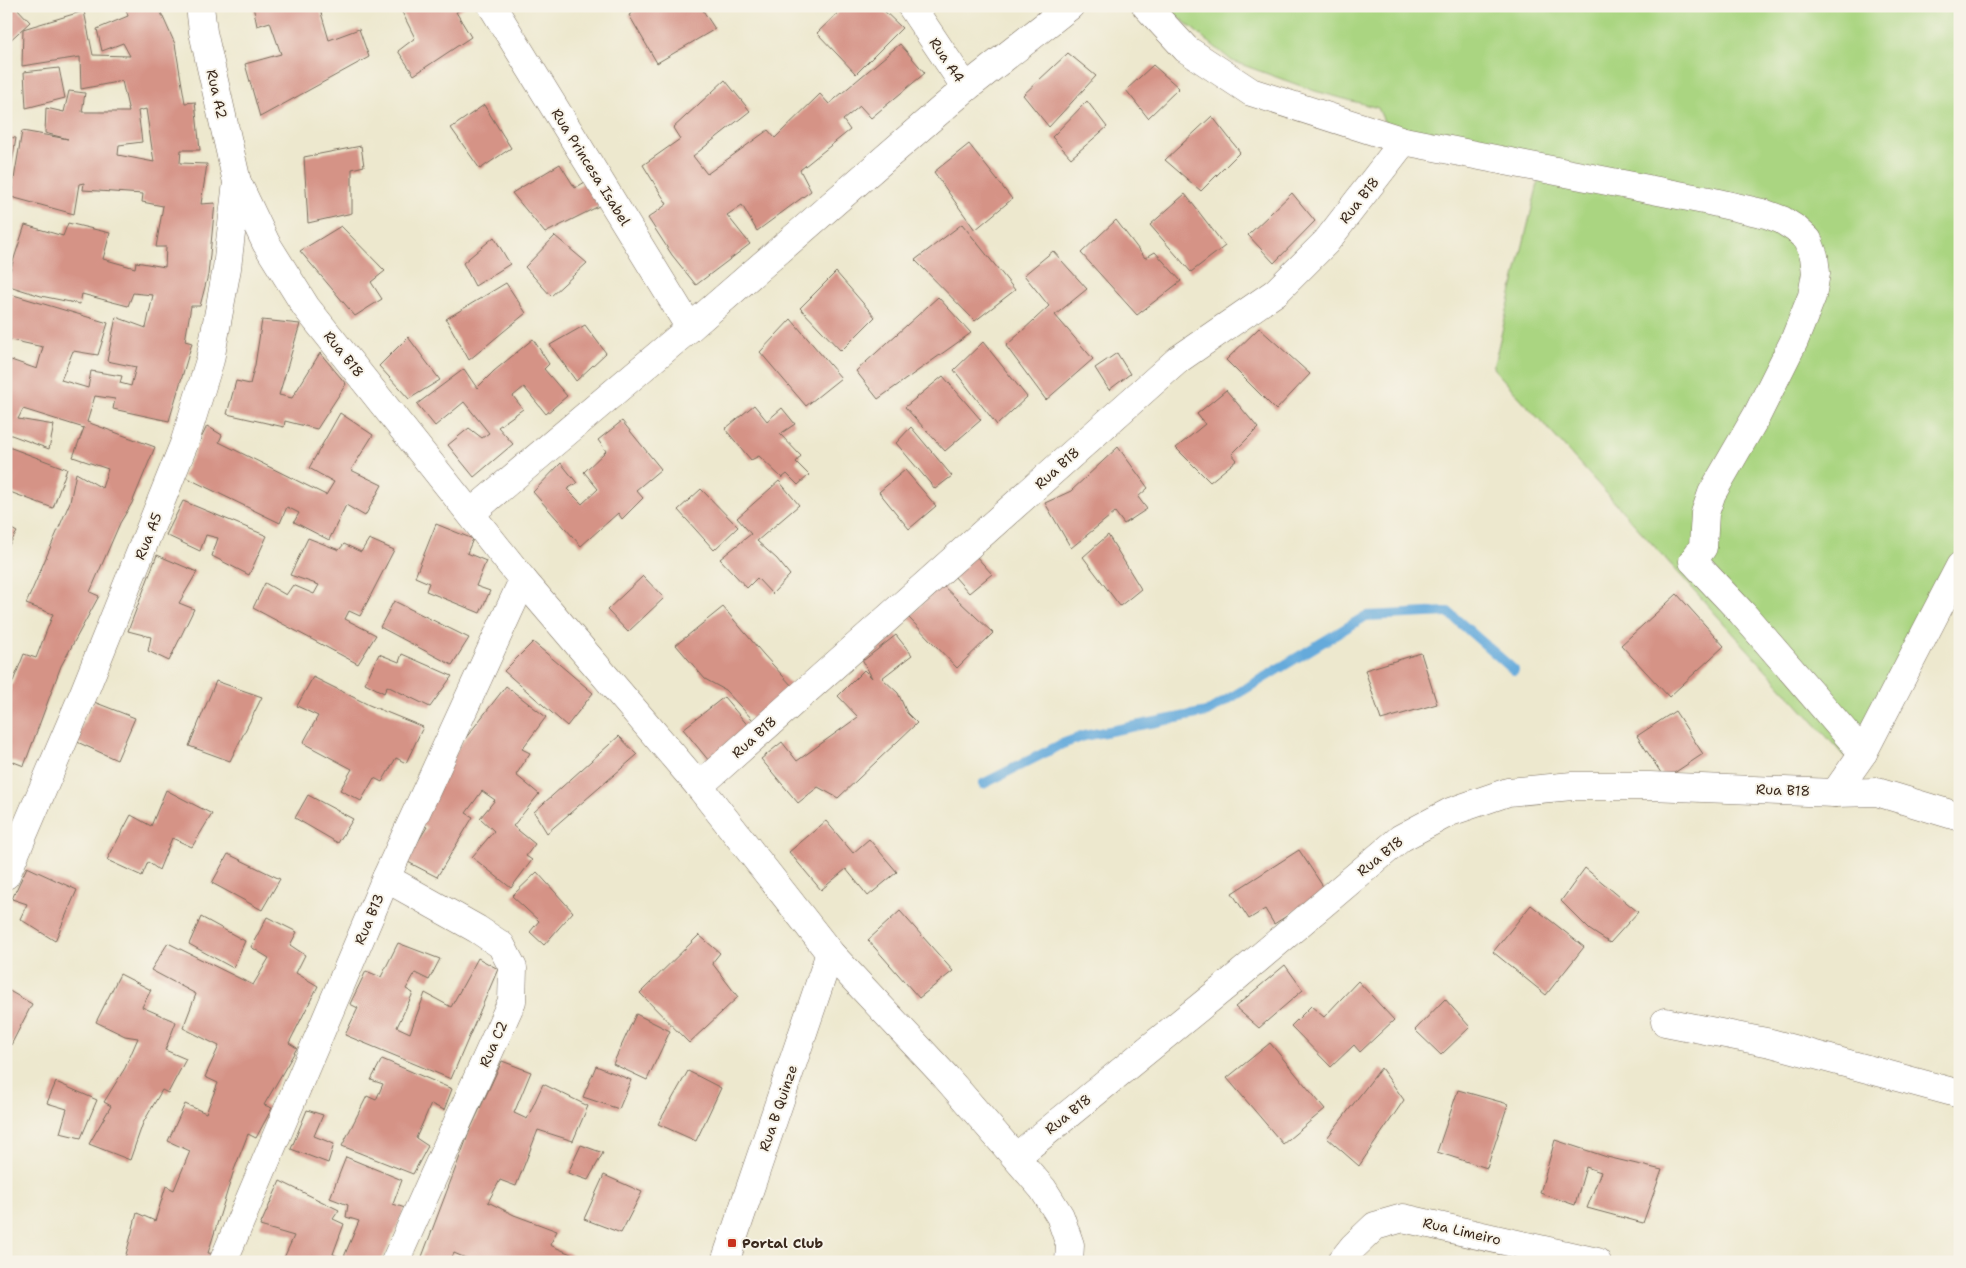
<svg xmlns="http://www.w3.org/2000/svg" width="1966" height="1268" font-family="'Shantell Sans',sans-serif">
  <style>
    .green { fill: #aad581; stroke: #728050 }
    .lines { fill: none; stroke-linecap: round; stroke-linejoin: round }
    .stream { stroke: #65aadb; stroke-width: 10 }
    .building { fill: #d59386; fill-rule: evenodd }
    .minor-casing { stroke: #796c5c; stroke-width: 29 }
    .minor { stroke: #fff; stroke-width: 28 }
    .poi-dot { fill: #c8321e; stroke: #f7f3e8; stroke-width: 2 }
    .labels { text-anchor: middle; stroke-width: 4; stroke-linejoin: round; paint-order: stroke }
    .street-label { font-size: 14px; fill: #3b2a1e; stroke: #f7f3e8 }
    .poi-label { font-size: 14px; font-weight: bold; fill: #3b2a1e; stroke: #f7f3e8; text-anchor: start }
  </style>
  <rect width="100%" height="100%" fill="#f7f3e8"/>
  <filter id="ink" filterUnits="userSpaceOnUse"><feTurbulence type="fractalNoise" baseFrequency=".02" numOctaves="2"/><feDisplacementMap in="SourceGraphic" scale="10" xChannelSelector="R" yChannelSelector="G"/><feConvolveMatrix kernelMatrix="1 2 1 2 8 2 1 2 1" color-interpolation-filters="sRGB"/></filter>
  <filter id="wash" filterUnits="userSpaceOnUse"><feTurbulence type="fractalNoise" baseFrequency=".0096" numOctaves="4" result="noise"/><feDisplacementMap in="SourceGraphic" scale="20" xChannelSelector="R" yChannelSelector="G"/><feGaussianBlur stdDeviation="1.12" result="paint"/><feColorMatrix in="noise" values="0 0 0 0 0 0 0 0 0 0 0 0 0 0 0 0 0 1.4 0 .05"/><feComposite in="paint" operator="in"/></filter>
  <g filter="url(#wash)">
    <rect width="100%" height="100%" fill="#ede8ce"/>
    <!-- green -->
    <path class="green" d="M1165 6H1960V572L1845 757 1493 368 1543 163 1388 130 1378 108 1315 91 1232 61Z"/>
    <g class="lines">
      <!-- stream -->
      <path class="stream" d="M983 784 1062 744 1084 736 1207 712 1366 616 1448 612 1514 670"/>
    </g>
    <g id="blocks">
      <!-- building -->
      <g class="building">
        <path d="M6 6H15L30 22 6 44Z"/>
        <path d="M125 6H158L175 44 185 103 195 102 200 150H181L180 163 207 164 201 204 215 203 208 275 200 306H191L185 341 192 343 169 421 113 409 115 399 95 396 87 422 155 447 132 503 120 523 90 592 99 596 61 666 24 766 6 759V699L24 654 36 658 53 614 26 604 70 502 76 473 102 488 108 469 73 457 84 428 23 409 18 419 54 425 49 449 6 433V374L11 360 37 369 43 347 6 339V306L10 294 108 323 98 355 73 351 61 380 88 388 91 371 122 376 120 383 131 386 136 367 107 361 116 317 146 328 153 295 133 293 128 306 82 294 80 304 41 296 6 285V283L25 225 63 236 68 223 110 233 103 259 135 268 136 262 165 267 166 247H156L163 206 142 202 143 194 83 190 84 183 79 184 74 214 11 197 22 131 68 139 45 133 46 108 64 112 69 91 85 93 82 112H129L122 81 81 89 80 57 22 66 23 29 84 11 93 55 130 56 123 43 102 51 97 29 128 16ZM146 109 154 162 118 155 119 145 142 142 138 111Z"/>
        <path d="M253 6H319L329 40 359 29 369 57 260 117 245 64 281 54 270 22 257 26Z"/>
        <path d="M399 6H466L456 12 471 37 414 75 398 51 415 38Z"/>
        <path d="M642 6H700L715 29 657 63 629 15Z"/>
        <path d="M845 6H879L902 28 856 74 817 33Z"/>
        <path d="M900 44 925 73 871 118 860 106 843 120 850 130 800 170 811 191 757 231 742 205 727 215 750 244 696 285 672 255 648 218 667 204 643 165 680 139 673 128 725 80 750 111 693 156 707 174 768 130 775 138 820 94 829 104Z"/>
        <path d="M1068 53 1096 76 1049 127 1023 95Z"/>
        <path d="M1153 65 1179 88 1148 118 1126 90Z"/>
        <path d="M59 68 65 98 26 108 24 72Z"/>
        <path d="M1087 101 1107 127 1071 158 1052 137Z"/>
        <path d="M484 105 511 148 480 169 451 128Z"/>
        <path d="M1212 116 1240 152 1201 191 1165 160Z"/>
        <path d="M6 137 16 138 8 188H6Z"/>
        <path d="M969 144 1012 199 975 230 934 172Z"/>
        <path d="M361 146 364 166 352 169V213L308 223 304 157Z"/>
        <path d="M560 164 575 188 590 179 601 205 545 233 512 193Z"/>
        <path d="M1292 193 1315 221 1274 263 1248 235Z"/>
        <path d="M1185 194 1225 246 1191 272 1150 225Z"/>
        <path d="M1116 220 1145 258 1155 252 1181 281 1137 315 1081 253Z"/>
        <path d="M962 224 1015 290 975 321 915 260Z"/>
        <path d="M341 226 385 271 371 282 382 299 355 316 300 251Z"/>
        <path d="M555 236 587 263 551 296 525 267Z"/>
        <path d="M494 237 510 264 475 286 463 263Z"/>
        <path d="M1053 251 1087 289 1055 315 1093 359 1046 400 1006 346 1049 306 1024 275Z"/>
        <path d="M836 272 875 317 841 351 800 308Z"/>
        <path d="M506 283 526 313 469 360 446 319Z"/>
        <path d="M938 297 971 333 878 399 856 371Z"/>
        <path d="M791 319 841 378 806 406 760 352Z"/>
        <path d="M262 320 300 324 279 395 292 398 320 353 346 384 317 429 285 421 284 427 227 414 236 381 250 384 255 365Z"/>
        <path d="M585 325 606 353 576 381 550 345Z"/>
        <path d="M1259 328 1310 374 1276 410 1226 360Z"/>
        <path d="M408 337 440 380 409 399 379 366Z"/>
        <path d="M533 339 549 364 544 369 567 396 546 414 524 387 513 396 523 409 498 427 513 444 474 477 448 445 469 428 482 438 489 433 464 402 435 426 417 404 464 369 477 388 494 371Z"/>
        <path d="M983 342 1027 397 997 425 954 370Z"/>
        <path d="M1117 353 1130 374 1109 390 1095 368Z"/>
        <path d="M943 376 981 420 945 451 905 407Z"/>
        <path d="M1226 390 1258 428 1232 454 1237 460 1210 482 1176 448 1205 424 1197 414Z"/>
        <path d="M754 405 767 421 782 408 795 424 780 434 801 456 796 462 809 475 798 485 787 474 782 478 759 456 751 460 725 429Z"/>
        <path d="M340 413 373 435 351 470 382 485 365 516 346 505 329 540 294 522 299 513 287 507 280 523 183 476 207 426 222 435 219 442 326 495 334 482 309 468Z"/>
        <path d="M622 421 661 469 636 490 643 498 622 519 618 513 581 546 533 492 561 463 577 483 567 489 582 504 598 489 584 472 606 451 598 440Z"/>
        <path d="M911 427 952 476 935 489 896 443Z"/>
        <path d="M6 446 67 469 53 508 10 492 6 497Z"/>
        <path d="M1118 447 1148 488 1138 497 1147 509 1124 524 1115 512 1071 548 1045 503 1071 491Z"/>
        <path d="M905 470 936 506 909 529 879 492Z"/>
        <path d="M779 481 799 505 757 541 777 559 790 575 772 594 757 578 747 588 720 559 751 534 737 518Z"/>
        <path d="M701 489 738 527 714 550 678 510Z"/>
        <path d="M183 501 267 536 249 575 212 556 218 538 206 535 200 551 166 535Z"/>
        <path d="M436 524 473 539 467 553 486 561 476 586 490 591 480 613 426 591 429 583 415 577Z"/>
        <path d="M6 526 17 532 6 550Z"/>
        <path d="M1108 535 1141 589 1120 606 1083 557Z"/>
        <path d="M308 538 339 550 344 544 361 552 369 539 394 550 360 616 349 611 345 619 376 635 358 664 253 608 265 583 286 595 293 585 314 594 319 585 290 575Z"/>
        <path d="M157 555 197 572 179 603 194 609 169 661 148 651 151 637 128 631Z"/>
        <path d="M975 555 992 574 969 593 954 576Z"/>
        <path d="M643 576 664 598 628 632 607 610Z"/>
        <path d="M941 584 993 633 957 668 909 618Z"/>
        <path d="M1677 594 1724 646 1669 697 1621 645Z"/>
        <path d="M394 601 469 638 452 665 380 627Z"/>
        <path d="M723 607 763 654 792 686 754 721 725 690 705 679 676 645Z"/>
        <path d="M896 635 912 655 882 678 898 693 907 713 917 723 838 798 818 787 798 803 761 759 782 742 797 761 858 717 838 696 864 670 872 678 861 657 864 660Z"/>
        <path d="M533 642 593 693 567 726 504 671Z"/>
        <path d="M1421 653 1437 704 1381 720 1365 670Z"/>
        <path d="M379 654 399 662 402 654 452 676 430 707 387 686 384 693 365 683Z"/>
        <path d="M313 677 369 705 423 727 406 763 396 758 382 782 374 778 361 801 340 790 352 769 303 743 318 716 297 706Z"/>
        <path d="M216 681 262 697 230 761 189 746Z"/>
        <path d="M506 686 546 717 522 749 530 753 516 775 539 794 513 826 535 844 526 856 532 860 511 888 472 857 494 831 480 818 495 800 482 791 466 813 473 817 437 877 406 861 427 827 420 825 458 748Z"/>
        <path d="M724 697 750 728 709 761 683 729Z"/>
        <path d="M94 702 135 718 117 760 75 741Z"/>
        <path d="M1675 711 1703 754 1665 779 1637 736Z"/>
        <path d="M619 736 637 755 547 833 534 812Z"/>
        <path d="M166 790 212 814 192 847 172 838 159 870 148 862 142 876 107 860 131 815 151 826Z"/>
        <path d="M308 795 353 819 338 843 295 818Z"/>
        <path d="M826 821 853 853 869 839 897 872 868 896 846 869 821 890 789 852Z"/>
        <path d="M1299 850 1326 891 1274 924 1265 909 1249 919 1232 893Z"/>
        <path d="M228 854 280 879 262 910 212 883Z"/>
        <path d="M27 867 77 890 55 941 20 919 27 904 12 899Z"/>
        <path d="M1585 868 1638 912 1610 943 1590 930 1561 901Z"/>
        <path d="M537 872 573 912 544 945 530 932 539 921 512 896Z"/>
        <path d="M1531 905 1584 947 1546 995 1493 952Z"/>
        <path d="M900 911 953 971 919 998 868 940Z"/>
        <path d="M201 917 245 941 233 968 189 944Z"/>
        <path d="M267 917 297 932 290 945 305 955 296 973 318 986 289 1043 297 1048 264 1105 272 1108 256 1138 248 1134 234 1170 208 1253 217 1254 214 1262H124L137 1213 155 1221 166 1186 174 1190 190 1151 168 1141 185 1104 206 1113 218 1083 205 1077 219 1046 183 1028 196 994 151 970 168 943 253 985 269 958 251 947Z"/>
        <path d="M699 935 720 953 712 963 738 997 689 1043 640 993Z"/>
        <path d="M398 943 440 959 429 980 415 973 406 989 413 993 397 1027 410 1033 425 993 451 1007 478 958 498 969 451 1079 345 1035 358 1008 350 1004 366 971 381 977Z"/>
        <path d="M1285 965 1303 990 1259 1028 1235 1007Z"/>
        <path d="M120 974 151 990 142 1007 176 1022 165 1050 186 1059 168 1093 162 1090 143 1123 130 1160 89 1144 111 1106 104 1102 125 1068 138 1038 125 1036 96 1022Z"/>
        <path d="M1358 981 1394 1020 1360 1052 1354 1045 1331 1067 1291 1026 1311 1006 1324 1017Z"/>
        <path d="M6 989 32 1004 11 1045 6 1042Z"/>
        <path d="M1445 999 1470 1027 1441 1055 1415 1030Z"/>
        <path d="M636 1014 670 1031 647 1080 613 1064Z"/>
        <path d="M1270 1043 1325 1109 1283 1144 1227 1078Z"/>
        <path d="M382 1059 452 1089 444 1110 431 1104 416 1138 428 1146 413 1174 342 1146 367 1096 376 1100 383 1084 371 1080Z"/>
        <path d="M502 1061 531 1072 514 1113 527 1119 543 1084 588 1106 573 1141 538 1130 516 1186 500 1180 488 1202 514 1215 557 1231 550 1245 573 1255 570 1262H475L454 1253 450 1262H420L470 1130Z"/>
        <path d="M596 1066 631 1080 619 1109 583 1097Z"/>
        <path d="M1381 1068 1404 1100 1359 1166 1327 1138Z"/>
        <path d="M688 1071 721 1088 696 1141 658 1124Z"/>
        <path d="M56 1082 97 1100 81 1138 60 1133 67 1109 47 1103Z"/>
        <path d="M1458 1090 1508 1104 1487 1168 1437 1152Z"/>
        <path d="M307 1110 323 1115 314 1136 334 1144 328 1163 291 1149Z"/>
        <path d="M1555 1140 1607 1157 1662 1170 1643 1223 1587 1208 1601 1172 1586 1167 1575 1205 1540 1193Z"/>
        <path d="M581 1145 603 1153 588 1180 568 1173Z"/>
        <path d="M346 1157 402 1180 393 1204 405 1208 381 1262H282L294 1236 260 1226 280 1181 339 1210 333 1219 344 1224 333 1254 343 1259 359 1221 346 1217 348 1205 330 1198Z"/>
        <path d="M604 1175 642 1192 621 1233 584 1219Z"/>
      </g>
    </g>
  </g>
  <g filter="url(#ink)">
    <use href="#blocks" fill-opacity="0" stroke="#796c5c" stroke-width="1"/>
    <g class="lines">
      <!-- minor casing -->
      <g class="minor-casing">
        <g id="minor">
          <path d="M200 6 203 32 237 182 266 243 306 307 523 580 699 786 830 953 945 1076 1043 1189 1060 1216 1070 1245 1069 1262"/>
          <path d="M492 6 690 328"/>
          <path d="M911 6 966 88"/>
          <path d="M1146 6 1186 49 1251 92 1404 141 1709 201 1766 214 1782 220 1796 229 1808 240 1814 256 1816 273 1812 296 1794 341 1757 415 1712 493 1705 513 1703 547 1693 561 1742 613 1863 753"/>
          <path d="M471 513 690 328 966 88 1070 6"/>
          <path d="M699 786 1179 359 1276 292 1326 242 1404 141"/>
          <path d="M1835 793 1863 753 1960 566"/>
          <path d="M6 875 83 695 184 444 210 360 227 268 237 182"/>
          <path d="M386 878 477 929 501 945 513 968 512 1001 395 1262"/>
          <path d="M1665 1022 1771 1043 1960 1094"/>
          <path d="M1016 1157 1227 985 1401 838 1450 812 1508 792 1572 786H1650L1835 793 1877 792 1960 817"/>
          <path d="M223 1262 386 878 523 580"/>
          <path d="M725 1262 830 953"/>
          <path d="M1341 1262 1353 1247 1375 1226 1403 1218 1597 1262"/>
        </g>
      </g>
      <!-- minor -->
      <use href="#minor" class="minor"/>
    </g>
  </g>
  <!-- markers -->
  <rect class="poi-dot" x="727" y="1238" width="10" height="10" rx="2.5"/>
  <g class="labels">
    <!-- street labels -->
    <g class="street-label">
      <text transform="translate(947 60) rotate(56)" y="5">Rua A4</text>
      <text transform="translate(217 94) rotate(77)" y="5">Rua A2</text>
      <text transform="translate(591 167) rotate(58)" y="5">Rua Princesa Isabel</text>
      <text transform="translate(1359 200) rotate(-52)" y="5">Rua B18</text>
      <text transform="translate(344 354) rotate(51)" y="5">Rua B18</text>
      <text transform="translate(1057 468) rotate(-42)" y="5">Rua B18</text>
      <text transform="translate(148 536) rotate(-68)" y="5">Rua A5</text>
      <text transform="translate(754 737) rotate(-42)" y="5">Rua B18</text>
      <text transform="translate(1783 790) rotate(2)" y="5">Rua B18</text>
      <text transform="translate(1380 856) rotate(-39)" y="5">Rua B18</text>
      <text transform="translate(369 919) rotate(-67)" y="5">Rua B13</text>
      <text transform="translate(493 1044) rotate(-66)" y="5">Rua C2</text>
      <text transform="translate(778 1108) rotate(-71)" y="5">Rua B Quinze</text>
      <text transform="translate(1068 1114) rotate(-39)" y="5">Rua B18</text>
      <text transform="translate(1462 1231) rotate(13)" y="5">Rua Limeiro</text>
    </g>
    <!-- poi labels -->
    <g class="poi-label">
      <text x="742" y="1248">Portal Club</text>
    </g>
  </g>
  <!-- margin -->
  <rect width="1966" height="1268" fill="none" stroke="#f7f3e8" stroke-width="25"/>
</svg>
